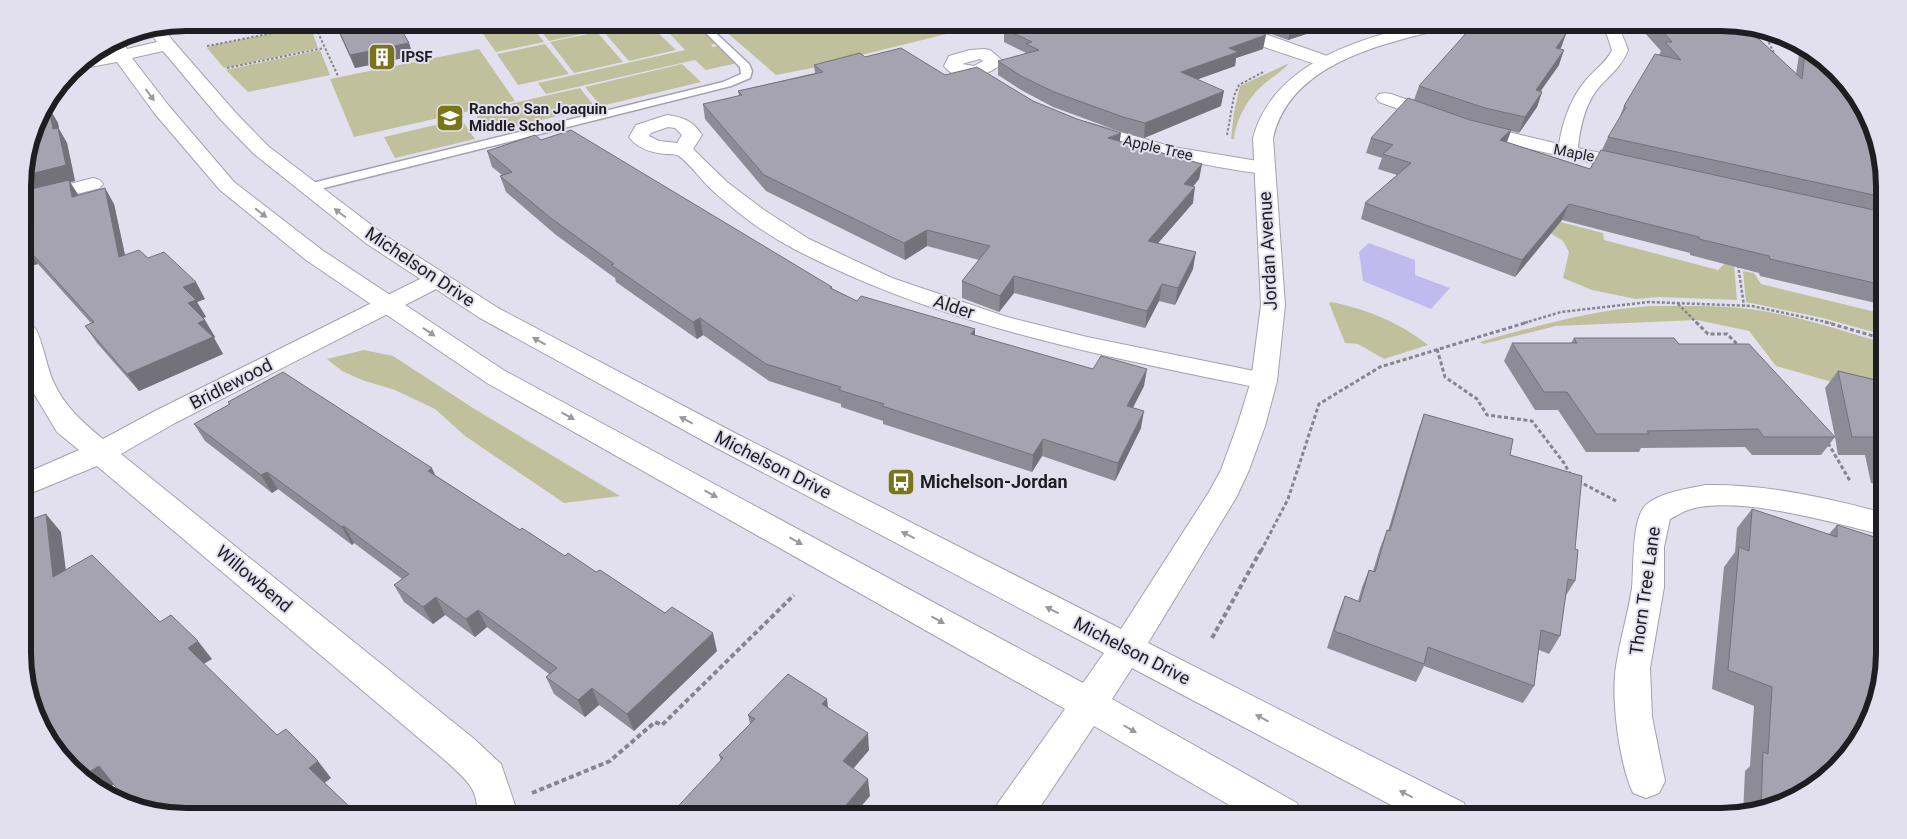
<svg xmlns="http://www.w3.org/2000/svg" width="1907" height="839" font-family="Roboto,sans-serif">
  <style>
    .green { fill: #c1c09c }
    .water { fill: #c0baef }
    .lines { fill: none; stroke-linecap: round; stroke-linejoin: round }
    .lane-casing { stroke: #a3a2ae; stroke-width: 3 }
    .street-casing { stroke: #a3a2ae; stroke-width: 2 }
    .secondary-casing { stroke: #a3a2ae; stroke-width: 2 }
    .path-far3 { stroke: #86858e; stroke-width: 2; stroke-dasharray: 2.5 2; stroke-linecap: butt }
    .path-far2 { stroke: #86858e; stroke-width: 2.5; stroke-dasharray: 3 2; stroke-linecap: butt }
    .path-far1 { stroke: #86858e; stroke-width: 3; stroke-dasharray: 4 2.5; stroke-linecap: butt }
    .path { stroke: #86858e; stroke-width: 4; stroke-dasharray: 5 3; stroke-linecap: butt }
    .lane { fill: #fff; fill-rule: evenodd }
    .street { fill: #fff; fill-rule: evenodd }
    .secondary { fill: #fff; fill-rule: evenodd }
    .wall { fill: #8d8c96 }
    .shaded-wall { fill: #73727a }
    .building { fill: #a4a3af; stroke: #73727a }
    .oneway { fill: #9a9a9c }
    .labels { text-anchor: middle; stroke-width: 4; stroke-linejoin: round; paint-order: stroke }
    .far-poi-label { font-size: 15px; font-weight: bold; fill: #1e1e22; stroke: #e2e0ee; text-anchor: start }
    .far-street-label { font-size: 15px; fill: #1e1e22; stroke: #e2e0ee }
    .street-label { font-size: 18px; fill: #1e1e22; stroke: #e2e0ee }
    .poi-label { font-size: 18px; font-weight: bold; fill: #1e1e22; stroke: #e2e0ee; text-anchor: start }
    .rim { fill: none; stroke: #1e1e22; stroke-width: 6 }
  </style>
  <rect width="100%" height="100%" fill="#e2e0ee"/>
  <!-- green -->
  <g class="green">
    <path d="M481 23H529L544 42 496 52 476 24Z"/>
    <path d="M535 23H588L596 31 549 41Z"/>
    <path d="M648 23 676 50 629 61 603 31Z"/>
    <path d="M716 23H991L837 61 838 63 776 75Z"/>
    <path d="M709 26 726 41 711 45 713 47 728 44 746 61 706 70 695 60 546 94 538 83 685 50 670 34Z"/>
    <path d="M306 27 311 28 318 48 224 68 207 48 213 45Z"/>
    <path d="M597 32 623 62 574 73 550 42Z"/>
    <path d="M545 44 569 74 518 85 497 54Z"/>
    <path d="M479 49 515 101 354 137 330 79Z"/>
    <path d="M320 50 330 75 248 92 226 70Z"/>
    <path d="M1289 63C1283 71 1272 77 1264 84 1249 97 1236 118 1234 139H1231L1234 112 1240 86Z"/>
    <path d="M682 64 701 82 601 106 585 87Z"/>
    <path d="M580 88 595 107 487 133 474 112Z"/>
    <path d="M461 119 475 139 395 158 384 137Z"/>
    <path d="M1545 218 1603 233 1604 240 1718 270 1724 264 1734 266 1737 300 1659 297 1636 299 1592 290 1563 278 1569 252 1563 241 1547 231Z"/>
    <path d="M1743 271 1754 273 1761 284 1884 314V335L1823 318 1746 302Z"/>
    <path d="M1332 302C1368 310 1399 322 1428 345L1384 359 1358 344 1345 343 1329 303Z"/>
    <path d="M1651 306C1684 306 1718 305 1750 309 1796 315 1840 330 1884 343V397L1776 366 1749 331 1697 320 1556 326 1483 344 1480 342C1536 326 1592 310 1651 306Z"/>
    <path d="M364 350 393 356 473 408 620 496 564 503 465 436 435 409 395 390 362 380 342 371 327 359Z"/>
  </g>
  <!-- water -->
  <path class="water" d="M1369 243 1415 260V275L1450 288 1431 309 1363 281 1359 252Z"/>
  <g class="lines">
    <!-- lane casing -->
    <g class="lane-casing">
      <path id="lane" d="M696 23H705L749 64 752 71 750 78 731 86 308 192 302 188 304 185 723 82 741 74 740 67Z"/>
    </g>
    <!-- street casing -->
    <g class="street-casing">
      <g id="street">
        <path d="M1214 23H1234L1333 58 1336 62 1333 66 1327 67 1321 66C1302 59 1223 36 1214 23Z"/>
        <path d="M1593 23C1617 20 1621 29 1628 50 1622 66 1611 74 1600 86 1585 103 1580 127 1578 148L1641 162 1644 166 1641 170 1634 172 1498 142 1465 133 1379 102 1376 98 1379 94 1385 93 1391 94 1479 125 1559 144C1563 120 1571 98 1586 80 1595 69 1606 63 1612 50L1607 35Z"/>
        <path d="M984 49 990 50 1003 61C992 77 957 84 944 66L949 56 970 50ZM980 59 983 61 974 66 962 64Z"/>
        <path d="M667 115C683 117 693 121 702 135L693 149 727 182 764 210 809 239 892 278 1007 317 1087 337 1264 373 1273 375 1277 381 1273 387 1264 389C1104 356 941 326 794 249 765 234 736 212 712 190 703 182 686 159 677 155 674 154 669 154 666 154 652 153 638 149 629 137L636 125ZM668 127 675 128 682 135 677 143 659 141 649 136 651 133Z"/>
        <path d="M1085 122 1173 147 1264 162 1271 164 1274 168 1271 172 1264 174C1201 166 1139 151 1078 132L1075 128 1078 124Z"/>
        <path d="M93 178 100 180 103 184 100 188 23 208V196Z"/>
        <path d="M438 272 446 274 450 279 446 284 175 423 121 454 473 738 501 764 516 808 514 816H476C481 790 464 778 447 762L97 466 24 496V474L79 450 57 432 27 382 23 373V322C27 323 31 324 34 327 41 334 47 368 53 381 64 406 82 422 103 439L155 411 430 274Z"/>
        <path d="M1705 485C1766 484 1825 497 1884 513V535C1834 523 1737 494 1688 510 1682 512 1676 516 1670 519L1664 547V587L1650 668 1652 717 1665 781 1659 793 1646 798 1633 793C1619 763 1611 699 1616 666 1620 640 1628 614 1632 588 1634 570 1631 516 1647 504 1662 492 1687 489 1705 485Z"/>
      </g>
    </g>
    <!-- secondary casing -->
    <g class="secondary-casing">
      <path id="secondary" d="M1425 23H1456L1454 26C1388 43 1291 60 1273 138L1285 305 1277 381 1265 426 1249 470 1237 496 1148 643 1464 803 1469 816H1412L1132 668 1112 699 1297 803 1302 816H1248L1094 726 1034 816H993L998 803 1065 709 487 383 306 260 220 190 155 114 117 62 73 70C83 57 96 56 112 53L108 45 121 37 127 49 157 42 149 30 163 27 173 41 235 112 268 146 383 234 498 308 731 431 1121 629 1209 492 1221 470 1237 426 1251 381 1261 305 1253 138C1273 63 1358 39 1425 23ZM163 51 221 120 254 154 367 244 480 318 711 445 1104 653 1083 683 505 371 322 250 234 182 169 106 132 58Z"/>
    </g>
    <!-- path-far3 -->
    <g class="path-far3">
      <path d="M314 24 338 76"/>
      <path d="M1751 29 1767 39 1775 55 1774 57"/>
      <path d="M207 46 324 23"/>
      <path d="M227 68 324 48"/>
      <path d="M1227 135 1234 96 1239 85 1265 71"/>
    </g>
    <!-- path-far2 -->
    <g class="path-far2">
      <path d="M1738 265 1744 306"/>
      <path d="M1678 304 1697 323"/>
      <path d="M1524 323 1561 312 1649 302 1752 306 1831 323"/>
    </g>
    <!-- path-far1 -->
    <g class="path-far1">
      <path d="M1696 322 1708 334H1727L1739 346"/>
      <path d="M1825 322 1884 339"/>
      <path d="M1437 349 1445 377 1477 399 1487 415 1532 421 1564 463 1570 474"/>
      <path d="M1828 443 1850 481"/>
      <path d="M1578 481 1618 502"/>
      <path d="M1261 551 1288 499 1319 404 1380 367 1528 322"/>
    </g>
    <!-- path -->
    <g class="path">
      <path d="M1212 638 1261 550"/>
      <path d="M532 793 610 761 655 722 662 725 794 595"/>
    </g>
    <!-- lane -->
    <use href="#lane" class="lane"/>
    <!-- street -->
    <use href="#street" class="street"/>
    <!-- secondary -->
    <use href="#secondary" class="secondary"/>
  </g>
  <!-- wall -->
  <g class="wall">
    <path d="M334 22H455V23L403 33 409 43 413 56 355 68Z"/>
    <path d="M1238 22H1343L1288 40Z"/>
    <path d="M1635 22H1720L1796 74 1800 48 1851 87 1883 165 1884 305 1760 276 1759 273 1690 255V253L1562 220 1515 277 1361 219 1365 203 1397 175 1378 169 1382 158 1366 153 1371 138 1414 100 1419 86 1566 34 1560 49 1559 65 1540 91 1542 92 1537 107 1519 133 1511 131 1507 142 1590 169 1602 150 1608 137 1618 121 1624 106 1659 55 1661 51Z"/>
    <path d="M1004 29 1263 49 1236 58 1235 66 1198 79 1221 106 1144 138 1121 132 1053 107 1021 90 998 75V61L1026 54V53L1004 42Z"/>
    <path d="M865 57 945 75 1033 101 1120 141 1202 164 1199 179 1193 187V203L1158 243 1193 269 1175 305 1159 301 1145 328 1014 293 999 312 962 298V281L979 260 927 246 905 260 766 191 705 119 703 104 739 96 738 91 815 73 814 65Z"/>
    <path d="M45 106 46 109 49 108 58 123 59 129 67 143 75 181 70 182 78 195 114 204 125 255 148 258 205 299 197 302 206 317 203 318 215 337 214 338 223 354 139 391 97 343 85 326 91 323 38 264 23 268 40 114Z"/>
    <path d="M541 140 857 301 975 329V335L1144 386 1133 408 1141 428 1115 481 1042 456 1032 472 883 424V421L841 407V404L769 381 703 335 697 339 616 282 615 278 556 235 506 192 500 176 502 175 492 167 487 151Z"/>
    <path d="M1574 338 1679 344 1835 437 1825 388 1838 371 1884 382V486L1871 483 1865 455H1838L1835 437 1821 455H1752L1745 447 1641 448 1639 452H1586L1558 410H1535L1504 361 1512 343H1571Z"/>
    <path d="M228 402 435 475 520 530 565 556 596 572 717 651 634 731 599 705 585 717 554 694 546 677 549 674 487 627 475 637 445 615 433 624 404 602 394 585 402 579 354 543 352 545 278 489 272 493 205 441 194 424 229 405Z"/>
    <path d="M1424 414 1510 455 1575 549V581L1565 597 1560 636 1549 654 1539 650 1534 686 1523 703 1424 666 1416 682 1327 648 1338 614 1345 596 1358 601 1362 587 1369 570 1373 571 1380 548 1387 530 1388 531 1418 431Z"/>
    <path d="M1752 509 1829 534 1837 525 1884 540 1773 808 1743 814 1745 771 1750 766 1754 706 1712 689 1724 567 1735 552 1737 528Z"/>
    <path d="M828 707 869 750 853 769 870 796 721 761 719 755 750 724 748 715Z"/>
  </g>
  <!-- shaded-wall -->
  <g class="shaded-wall">
    <path d="M397 22H455V23L401 34Z"/>
    <path d="M1303 22H1343L1288 40 1291 26Z"/>
    <path d="M1566 34 1561 48 1551 63 1556 48Z"/>
    <path d="M1266 35 1263 49 1236 58 1235 66 1179 86 1181 72 1229 48Z"/>
    <path d="M409 43 413 56 355 68 350 55Z"/>
    <path d="M1564 50 1559 65 1531 105 1536 90Z"/>
    <path d="M1224 91 1221 106 1144 138 1145 123Z"/>
    <path d="M1542 92 1537 107 1519 133 1525 117Z"/>
    <path d="M49 108 58 123 59 129 67 143 75 181 70 182 79 196 82 213 23 194V176L53 129Z"/>
    <path d="M1511 130 1505 146 1500 140Z"/>
    <path d="M1121 133 1119 148 1108 138Z"/>
    <path d="M1202 164 1199 179 1181 200 1184 184Z"/>
    <path d="M1195 187 1193 203 1146 257 1148 241Z"/>
    <path d="M105 188 114 204 129 274 119 257Z"/>
    <path d="M1569 204 1562 220 1515 277 1522 260Z"/>
    <path d="M927 230V246L905 260 904 243Z"/>
    <path d="M27 248 38 264 23 268V249Z"/>
    <path d="M1196 252 1193 269 1175 305 1178 288Z"/>
    <path d="M1014 276V293L999 312 1000 296Z"/>
    <path d="M196 282 205 299 197 302 206 317 198 320 188 303 183 287Z"/>
    <path d="M1162 284 1159 301 1145 328 1147 311Z"/>
    <path d="M700 318 703 335 697 339 693 322Z"/>
    <path d="M205 320 215 337 214 338 223 354 139 391 127 374 198 323Z"/>
    <path d="M975 329V346L971 334Z"/>
    <path d="M1147 369 1144 386 1124 424 1127 406Z"/>
    <path d="M1144 411 1141 428 1115 481 1118 463Z"/>
    <path d="M1043 439 1042 456 1032 472 1033 455Z"/>
    <path d="M432 468 440 486 428 471Z"/>
    <path d="M267 472 278 489 272 493 261 475Z"/>
    <path d="M46 514 61 532 69 595 53 577Z"/>
    <path d="M344 526 354 543 352 545 342 527Z"/>
    <path d="M436 597 445 615 433 624 423 607Z"/>
    <path d="M478 610 487 627 475 637 466 619Z"/>
    <path d="M713 633 717 651 634 731 627 714Z"/>
    <path d="M198 641 212 659 202 665 188 648Z"/>
    <path d="M592 688 599 705 585 717 578 700Z"/>
    <path d="M827 699 829 716 822 704Z"/>
    <path d="M868 733 869 750 845 778 843 761Z"/>
    <path d="M318 761 331 778 322 785 309 768Z"/>
    <path d="M99 766 116 783 106 790 86 774Z"/>
    <path d="M868 779 870 796 853 816H837Z"/>
    <path d="M354 811 358 816H347Z"/>
  </g>
  <!-- building -->
  <g class="building">
    <path d="M335 22H397L409 43 350 55Z"/>
    <path d="M1024 22H1236L1266 35 1229 48 1238 52 1181 72 1224 91 1145 123 1123 117 1054 92 1021 76 998 61 1039 50 1026 44 1032 42 1004 29Z"/>
    <path d="M1279 22H1303L1291 26Z"/>
    <path d="M1476 22H1513L1566 34 1556 48 1564 50 1536 90 1542 92 1525 117 1485 108 1419 86Z"/>
    <path d="M1654 22H1720L1747 28 1802 79 1805 52 1851 87 1883 165V197L1608 137 1626 107 1624 106 1655 54 1681 60 1665 42H1672Z"/>
    <path d="M901 48 945 75 977 67 1033 101 1077 119 1121 133 1108 138 1202 164 1184 184 1195 187 1148 241 1196 252 1178 288 1162 284 1147 311 1014 276 1000 296 962 281 990 246 927 230 904 243 764 175 703 104 742 95 738 91 823 72 814 65 860 53 865 57Z"/>
    <path d="M1408 98 1470 120 1511 130 1500 140 1590 169 1601 150 1883 212V285L1770 259 1769 256 1699 239V237L1569 204 1522 260 1365 203 1411 163 1383 154 1393 145 1371 138Z"/>
    <path d="M49 108 53 129 58 128 66 165 23 176 40 114 43 109Z"/>
    <path d="M571 130 832 287 830 288 857 301 861 296 975 329 971 334 1093 369 1101 356 1147 369 1127 406 1144 411 1118 463 1043 439 1033 455 882 406 884 404 839 390 841 387 766 364 700 318 693 322 611 265 614 264 552 219 500 176 512 172 487 151 535 135 541 140Z"/>
    <path d="M69 180 72 197 105 188 119 257 139 250 148 258 164 252 196 282 183 287 196 300 188 303 205 320 198 323 213 337 127 374 85 326 94 322 27 248 23 249V191Z"/>
    <path d="M1574 338H1674L1679 344H1749L1835 437H1764L1758 429 1647 431 1649 434H1596L1567 392H1544L1512 343H1577Z"/>
    <path d="M1838 371 1884 382V457L1879 437H1852Z"/>
    <path d="M283 372 432 468 428 471 520 530 522 528 565 556 568 553 596 572 600 570 665 613 672 607 713 633 627 714 592 688 578 700 546 677 557 668 478 610 466 619 436 597 423 607 394 585 409 574 344 526 342 527 267 472 261 475 194 424 230 404 228 402Z"/>
    <path d="M1424 414 1513 439 1510 455 1582 476 1575 549 1578 550 1575 581 1568 579 1560 636 1541 630 1534 686 1428 647 1424 664 1334 631 1345 596 1360 602 1369 570 1375 572 1387 530 1390 531Z"/>
    <path d="M1752 509 1837 537V525L1884 540V653L1872 715 1820 783 1773 808 1761 810 1763 752 1768 754 1772 687 1728 670 1739 547 1749 551Z"/>
    <path d="M46 514 53 577 92 555 160 622 171 615 198 641 188 648 277 735 286 729 318 761 309 768 354 811 347 816H187L131 806 99 766 86 774 45 725 24 674V522Z"/>
    <path d="M788 674 827 699 822 704 868 733 843 761 868 779 837 816H669L723 758 719 755 755 719 748 715Z"/>
  </g>
  <!-- one-way arrows -->
  <defs><path id="oneway-solid" d="M-6-.8H1V-3.2L6.5 0L1 3.2V.8H-6Z" transform="scale(1.25)"/></defs>
  <g class="oneway">
    <use href="#oneway-solid" transform="translate(150 95) rotate(54)"/>
    <use href="#oneway-solid" transform="translate(261 213) rotate(38)"/>
    <use href="#oneway-solid" transform="translate(340 213) rotate(-143)"/>
    <use href="#oneway-solid" transform="translate(429 332) rotate(34)"/>
    <use href="#oneway-solid" transform="translate(539 341) rotate(-151)"/>
    <use href="#oneway-solid" transform="translate(568 416) rotate(29)"/>
    <use href="#oneway-solid" transform="translate(686 420) rotate(-152)"/>
    <use href="#oneway-solid" transform="translate(711 494) rotate(29)"/>
    <use href="#oneway-solid" transform="translate(908 535) rotate(-153)"/>
    <use href="#oneway-solid" transform="translate(796 541) rotate(29)"/>
    <use href="#oneway-solid" transform="translate(1052 610) rotate(-153)"/>
    <use href="#oneway-solid" transform="translate(938 620) rotate(29)"/>
    <use href="#oneway-solid" transform="translate(1262 718) rotate(-152)"/>
    <use href="#oneway-solid" transform="translate(1130 729) rotate(30)"/>
    <use href="#oneway-solid" transform="translate(1406 794) rotate(-153)"/>
  </g>
  <!-- icons -->
  <defs>
    <g id="building-square" transform="scale(1.4375)"><rect x="-9" y="-9" width="18" height="18" rx="4" fill="#797519" stroke="#e2e0ee"/><path d="M-4-6H4V6H1V3H-1V6H-4ZM-2.5-4.3h1.7v1.8h-1.7ZM.8-4.3h1.7v1.8H.8ZM-2.5-1h1.7V.8h-1.7ZM.8-1h1.7V.8H.8Z" fill="#fff"/></g>
    <g id="school-square" transform="scale(1.4375)"><rect x="-9" y="-9" width="18" height="18" rx="4" fill="#797519" stroke="#e2e0ee"/><path d="M0-5L7-2L0 1L-7-2ZM-4 1L0 2.5L4 1V4Q0 6-4 4Z" fill="#fff"/></g>
    <g id="bus-square" transform="scale(1.4375)"><rect x="-9" y="-9" width="18" height="18" rx="4" fill="#797519" stroke="#e2e0ee"/><path d="M-5-6H5V4H4V6H2V4H-2V6H-4V4H-5ZM-3.5-4V0h7V-4ZM-3.5 1.2v1.5H-2V1.2ZM2 1.2v1.5H3.5V1.2Z" fill="#fff"/></g>
  </defs>
  <g fill-rule="evenodd">
    <use href="#building-square" x="382" y="57"/>
    <use href="#school-square" x="450" y="118"/>
    <use href="#bus-square" x="901" y="482"/>
  </g>
  <g class="labels">
    <!-- far-poi labels -->
    <g class="far-poi-label">
      <text x="401" y="62">IPSF</text>
      <text x="469" y="114">Rancho San Joaquin<tspan x="469" dy="17">Middle School</tspan></text>
    </g>
    <!-- far-street labels -->
    <g class="far-street-label">
      <text transform="translate(1158 148) rotate(13)" y="5">Apple Tree</text>
      <text transform="translate(1574 153) rotate(11)" y="5">Maple</text>
    </g>
    <!-- street labels -->
    <g class="street-label">
      <text transform="translate(1268 251) rotate(-93)" y="6">Jordan Avenue</text>
      <text transform="translate(420 267) rotate(34)" y="6">Michelson Drive</text>
      <text transform="translate(954 307) rotate(18)" y="6">Alder</text>
      <text transform="translate(231 384) rotate(-27)" y="6">Bridlewood</text>
      <text transform="translate(773 465) rotate(27)" y="6">Michelson Drive</text>
      <text transform="translate(254 579) rotate(40)" y="6">Willowbend</text>
      <text transform="translate(1645 591) rotate(-82)" y="6">Thorn Tree Lane</text>
      <text transform="translate(1132 651) rotate(27)" y="6">Michelson Drive</text>
    </g>
    <!-- poi labels -->
    <g class="poi-label">
      <text x="920" y="488">Michelson-Jordan</text>
    </g>
  </g>
  <!-- crop -->
  <path d="M0 0H1907V839H0ZM186 31H1721A155 155 0 0 1 1876 186V653A155 155 0 0 1 1721 808H186A155 155 0 0 1 31 653V186A155 155 0 0 1 186 31Z" fill="#e2e0ee" fill-rule="evenodd"/>
  <path class="rim" d="M186 31H1721A155 155 0 0 1 1876 186V653A155 155 0 0 1 1721 808H186A155 155 0 0 1 31 653V186A155 155 0 0 1 186 31Z"/>
</svg>
